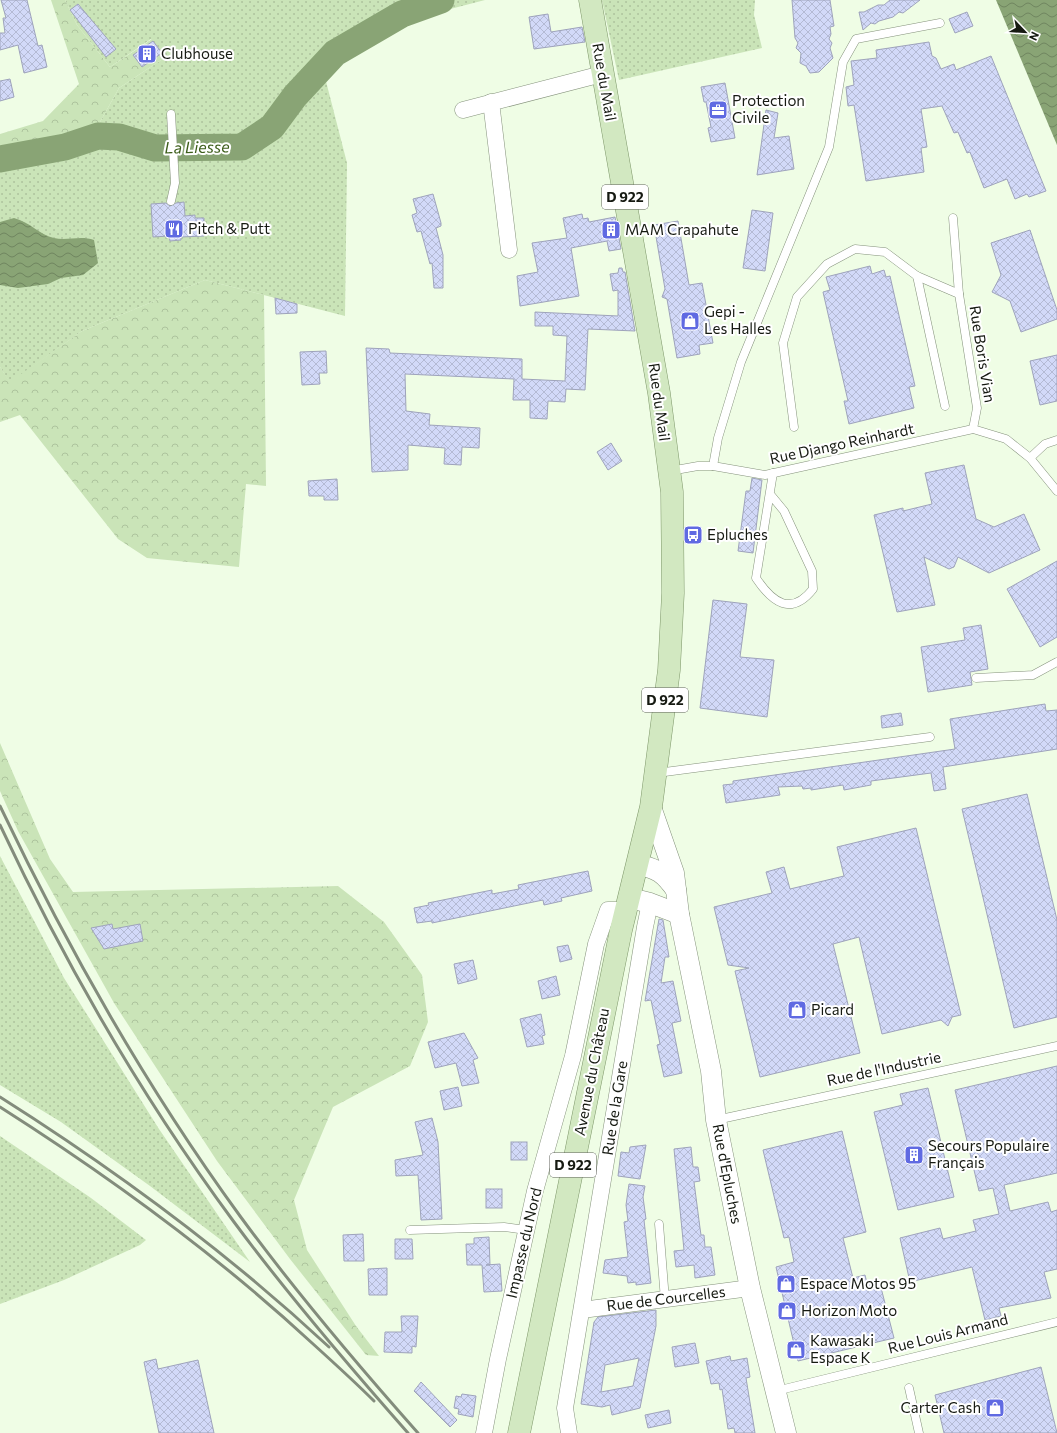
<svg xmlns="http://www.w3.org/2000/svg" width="1057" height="1433" font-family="Commissioner,sans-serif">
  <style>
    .grass { fill: url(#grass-dots) }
    .forest { fill: url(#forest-crowns) }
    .water { fill: url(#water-waves) }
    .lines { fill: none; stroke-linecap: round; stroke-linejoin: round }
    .river { stroke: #89a475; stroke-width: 27 }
    .building { fill: url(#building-cross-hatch); stroke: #9ea3bb; fill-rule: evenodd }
    .service-casing { stroke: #85927c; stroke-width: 9 }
    .minor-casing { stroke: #85927c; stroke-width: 17 }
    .tertiary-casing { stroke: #85927c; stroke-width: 21 }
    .primary-casing { stroke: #7d9669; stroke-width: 23 }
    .service { stroke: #fff; stroke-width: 8 }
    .minor { stroke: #fff; stroke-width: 16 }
    .tertiary { stroke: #fff; stroke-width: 20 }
    .primary { stroke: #d2e8c1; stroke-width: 22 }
    .rail { stroke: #838c7c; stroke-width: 3 }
    .labels { text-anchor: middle; stroke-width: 4; stroke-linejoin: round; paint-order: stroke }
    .shield { fill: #fff; stroke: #5c5f59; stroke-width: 1 }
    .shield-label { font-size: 14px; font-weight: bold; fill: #161a12 }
    .poi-label { font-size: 15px; fill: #161a12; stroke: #fff; text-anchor: start }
    .street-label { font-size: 15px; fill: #161a12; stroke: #fff }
    .water-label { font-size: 16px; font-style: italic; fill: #3d5e1b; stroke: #fff }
  </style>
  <defs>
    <pattern id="grass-dots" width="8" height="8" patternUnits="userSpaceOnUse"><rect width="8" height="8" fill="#cae4b8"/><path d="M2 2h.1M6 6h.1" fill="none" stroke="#adc39d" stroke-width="1.8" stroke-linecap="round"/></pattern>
    <pattern id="forest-crowns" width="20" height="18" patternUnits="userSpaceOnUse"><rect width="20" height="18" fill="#cae4b8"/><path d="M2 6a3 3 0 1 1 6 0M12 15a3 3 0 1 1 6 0" fill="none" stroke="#adc39d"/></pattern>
    <pattern id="water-waves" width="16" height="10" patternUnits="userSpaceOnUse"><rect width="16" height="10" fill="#89a475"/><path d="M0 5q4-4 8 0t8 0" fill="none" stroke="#6f855f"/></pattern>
    <pattern id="building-cross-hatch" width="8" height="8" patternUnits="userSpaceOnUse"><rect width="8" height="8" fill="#d2d9f8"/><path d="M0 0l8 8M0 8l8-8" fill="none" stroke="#b4bad4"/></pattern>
  </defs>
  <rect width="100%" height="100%" fill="#effde5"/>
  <!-- grass -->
  <g class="grass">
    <path d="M65 0H485L404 21 320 58 347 163 345 316 205 280 82 331 10 383 0 367V166L38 159 86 147 119 88 164 58 151 39 110 67 77 25Z"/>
    <path d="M602 0H755L754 15 762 48 619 80Z"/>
    <path d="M0 856 64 978 159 1129 250 1262 150 1186 61 1122 0 1085Z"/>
    <path d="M0 1136 91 1198 146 1240 140 1245 64 1280 0 1304Z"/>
  </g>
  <!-- forest -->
  <g class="forest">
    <path d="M51 0H65L77 25 110 67 152 39 164 58 119 88 86 147 38 159 0 166V134L43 121 79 84Z"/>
    <path d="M205 280 264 295 266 486 246 484 239 567 147 558 118 539 20 415 0 422V367L10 382 82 331Z"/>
    <path d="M0 743 50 859 73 892 338 886 384 922 422 975 428 1022 410 1066 333 1107 294 1200 307 1250 356 1326 379 1356 366 1355 290 1259 217 1161 114 1003 18 831 0 791Z"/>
  </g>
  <!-- water -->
  <g class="water">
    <path d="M996 0H1057V145Z"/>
    <path d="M14 218C30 222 40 235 54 238 67 241 81 235 94 240L98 263 83 275 61 278 48 284 18 288 0 285V222Z"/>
  </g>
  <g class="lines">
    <!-- river -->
    <path class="river" d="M0 159 65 147 98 136 119 137 155 148 242 147 272 127 295 96 335 53 402 14 441 0"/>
  </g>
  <!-- building -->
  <g class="building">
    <path d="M1 0H27L38 46 42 45 47 67 24 73 18 45 0 50V33H5L3 18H6Z"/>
    <path d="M792 0H830L834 26 830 27 831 34 829 39 832 43 830 48 833 58 819 72 810 73 806 66 800 63 801 53 796 48 798 43 795 38Z"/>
    <path d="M890 0H920L903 13 899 12 893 17 879 21 875 24 871 23 863 30 859 12H864L878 5H884Z"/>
    <path d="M78 4 116 49 106 57 70 10Z"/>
    <path d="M967 12 973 26 955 33 949 19Z"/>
    <path d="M548 14 551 32 582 27 585 42 534 49 529 17Z"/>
    <path d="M153 41 162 53 142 67 133 55Z"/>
    <path d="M929 42 932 56 936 58 941 69 954 64 956 70 991 56 1046 191 1029 197 1027 194 1015 199 1007 179 984 188 970 152 967 153 958 132 954 133 942 106 921 109 927 147 921 148 924 172 866 181 854 105 848 106 846 87 854 85 851 61 877 58 876 50Z"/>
    <path d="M10 79 14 97 0 101V81Z"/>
    <path d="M725 83 735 138 711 142 708 128 711 127 706 102H704L701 87Z"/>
    <path d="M766 110 778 113 774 138 789 136 794 169 757 175Z"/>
    <path d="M433 194 441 223V226L436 228 443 255V288H434L432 263 430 264 421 231 417 232 412 215 417 213 413 199Z"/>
    <path d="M184 202 185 216 195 215V218H204V236L181 237V240L170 241 169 236 153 237 151 204 166 203 170 206 176 203Z"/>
    <path d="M752 210 773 213 765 271 743 268Z"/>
    <path d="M582 214 583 219 588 218 589 222 615 217 621 249 609 251 607 241 571 248 579 296 520 306 517 276 538 272 532 243 567 238 563 218Z"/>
    <path d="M678 221 689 285 702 283 713 343 699 345 700 354 677 358 667 299 662 297 665 289 654 225Z"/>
    <path d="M1030 230 1057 310V319L1021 332 1010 301 992 292 1001 275 991 243Z"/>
    <path d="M870 266 872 274 884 270 886 277 890 276 915 386 909 387 914 408 849 424 844 401H848L823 292 830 290 826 277Z"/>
    <path d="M619 268H622L623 272H625L635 331 588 329 585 390 566 389 565 402 548 401 547 419 530 418V400H513L514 379 405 374 406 411 430 414 429 425 480 428 479 448 462 447 461 465 444 464 445 448 408 445V470L372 472 366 348 389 349 390 353 522 359V379L565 381 567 336 553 335V326H535V312L618 316V290L613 291 610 274 618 273Z"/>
    <path d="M275 298 297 304V313L276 314Z"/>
    <path d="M326 351 327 373H319L320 384 302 385 300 352Z"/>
    <path d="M1057 355V401L1040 405 1030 361Z"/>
    <path d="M611 443 622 461 608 470 597 452Z"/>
    <path d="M964 465 976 519 994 527 1024 514 1040 550 989 573 958 557 954 567 949 569 924 557 935 605 897 612 874 515 903 508V511L932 504 925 473Z"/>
    <path d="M752 478 762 480 753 553 738 551 746 491H750Z"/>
    <path d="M337 479 338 500H324V496H309L308 481Z"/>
    <path d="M1057 561V637L1040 647 1007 589Z"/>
    <path d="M713 600 747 604 740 657 774 660 767 717 700 708Z"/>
    <path d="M981 625 988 669 970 672 972 685 928 692 921 647 965 640 963 628Z"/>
    <path d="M1045 704 1046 711 1057 710V749L943 767 946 789 934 791 931 773 871 781V785L844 790 843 785 811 790V788L803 789 802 786 778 787 780 795 726 803 723 785 733 784V781L955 749 950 719Z"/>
    <path d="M901 713 903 725 882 728 881 716Z"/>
    <path d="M1027 794 1057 920V1017L1014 1028 962 809Z"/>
    <path d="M916 828 961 1015 952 1017 948 1026 941 1020 882 1034 859 937 833 944 860 1053 760 1077 735 971 749 968 728 965 714 907 772 893 766 872 784 867 790 889 844 876 837 847Z"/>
    <path d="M588 871 592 891 561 898 562 901 544 905 543 900 432 923V921L417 923 414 908 429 905 428 903 492 890V894L519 889 518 885Z"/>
    <path d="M659 919 663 920 669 957H665L661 983 673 981 681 1021 672 1023 682 1073 664 1077 657 1045 660 1044 651 1000 645 1001Z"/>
    <path d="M112 924 113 929 140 924 143 941 104 949 91 928Z"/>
    <path d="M568 945 572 959 560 962 557 947Z"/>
    <path d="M473 960 477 979 458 984 454 964Z"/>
    <path d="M556 976 560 995 542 999 538 981Z"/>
    <path d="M541 1014 545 1035 542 1036 544 1044 527 1047 520 1019Z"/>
    <path d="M464 1033 478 1058 473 1060 479 1083 462 1086 456 1063 435 1068 428 1042Z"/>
    <path d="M1057 1066V1173L1004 1185 1010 1211 1048 1202 1051 1212 1057 1210V1269L1044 1272 1051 1298 999 1308 1001 1316 985 1320 972 1267 910 1282 900 1238 940 1228 943 1239 976 1231 973 1220 999 1214 993 1188 979 1191 955 1090Z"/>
    <path d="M458 1087 462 1106 444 1110 440 1091Z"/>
    <path d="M928 1088 954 1197 898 1210 874 1112 903 1105 900 1094Z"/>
    <path d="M432 1118 438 1142 442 1219 421 1220 418 1175 396 1176 395 1160 423 1155 415 1122Z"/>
    <path d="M842 1131 866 1232 843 1238 853 1278 865 1275 867 1283 879 1280 894 1338 798 1361 776 1267 794 1262 789 1237 784 1238 763 1150Z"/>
    <rect x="511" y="1142" width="16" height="18"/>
    <path d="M646 1145 640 1179 618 1176 621 1152 629 1153 630 1147Z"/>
    <path d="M691 1147 693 1167H698L700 1181 694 1182 700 1228 701 1235H704L705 1247H711L715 1275 695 1278 694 1265 676 1267 674 1251 684 1250 674 1149Z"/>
    <path d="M629 1184 645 1186 643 1197 646 1219 644 1220 651 1283 636 1285V1282L628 1283 627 1276 603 1273 605 1260 628 1257 624 1222 628 1221 626 1205Z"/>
    <rect x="486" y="1189" width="16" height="19"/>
    <path d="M363 1234 364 1261H344L343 1235Z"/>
    <path d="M489 1237 490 1265H486L500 1264 502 1291 484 1292 482 1265H467L466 1244H474V1238Z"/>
    <path d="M395 1239H412L413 1259H395Z"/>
    <path d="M387 1268V1295H369L368 1269Z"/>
    <path d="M656 1310V1326L640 1408 612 1415 610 1405 602 1407 581 1404 594 1322 598 1317ZM639 1358 633 1386 601 1392 605 1365Z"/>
    <path d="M401 1316H418L416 1347 412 1346V1353L384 1352 385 1332H402Z"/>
    <path d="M695 1343 699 1363 675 1367 672 1347Z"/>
    <path d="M730 1356 731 1361 747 1358 750 1377 746 1378 755 1433H735L734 1428 728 1429 722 1389 720 1390 719 1383 711 1384 706 1361Z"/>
    <path d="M156 1359 158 1369 198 1360 214 1433H159L144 1362Z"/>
    <path d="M1041 1367 1057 1433H944L935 1395Z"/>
    <path d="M421 1382 457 1420 450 1427 414 1391Z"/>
    <path d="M462 1394 476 1396 473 1417 458 1414 459 1409 454 1408 456 1396 461 1397Z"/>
    <path d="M669 1410 671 1423 648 1428 645 1415Z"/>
  </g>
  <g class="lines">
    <!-- service casing -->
    <g class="service-casing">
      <g id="service">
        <path d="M171 114 175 183 171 201"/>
        <path d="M953 218 959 294 977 408 973 429 1006 439 1030 458 1057 491"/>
        <path d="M917 276 945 406"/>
        <path d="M794 427 783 343 797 297 827 264 855 249 885 252 917 276 959 294"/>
        <path d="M1030 458 1045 444 1057 440"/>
        <path d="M713 466 718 438 741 362 829 147 843 62 856 39 940 23"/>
        <path d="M670 471 698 466H713L765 475 973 429"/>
        <path d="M770 494 784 511 812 571 813 589C791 617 772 602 756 578L773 473"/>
        <path d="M976 678 1033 675 1057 662"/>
        <path d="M657 773 930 737"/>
        <path d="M716 1120 1057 1046"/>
        <path d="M659 1224 665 1300"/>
        <path d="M410 1230 504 1227 526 1230"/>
        <path d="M909 1388 919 1433"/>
        <path d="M776 1391 1057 1322"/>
      </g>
    </g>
    <!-- minor casing -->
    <g class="minor-casing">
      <g id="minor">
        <path d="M491 102 509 250"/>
        <path d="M463 110 602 74"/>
        <path d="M582 1310 750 1288"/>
        <path d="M484 1433 498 1359 535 1191 573 1056 596 944 608 910H627"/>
        <path d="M569 1433 565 1408 645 927 650 903"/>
      </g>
    </g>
    <!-- tertiary casing -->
    <g class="tertiary-casing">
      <g id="tertiary">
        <path d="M651 807 674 873 679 914 711 1071 716 1120 750 1288 786 1433"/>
        <path d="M637 864C658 869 664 873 676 890"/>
        <path d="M630 898 650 903 679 914"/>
      </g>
    </g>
    <!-- primary casing -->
    <g class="primary-casing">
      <path id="primary" d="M519 1433 621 930 651 807 669 670 673 593 672 492 659 393 590 0"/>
    </g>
    <!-- service -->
    <use href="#service" class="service"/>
    <!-- minor -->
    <use href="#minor" class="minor"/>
    <!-- tertiary -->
    <use href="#tertiary" class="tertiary"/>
    <!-- primary -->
    <use href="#primary" class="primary"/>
    <!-- rail -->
    <g class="rail">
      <path d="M0 806C68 949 146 1087 240 1216 295 1291 356 1363 418 1433"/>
      <path d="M0 825C65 964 143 1099 234 1222 288 1295 348 1365 408 1433"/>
      <path d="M0 1097C117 1171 228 1253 329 1347"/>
      <path d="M0 1107C110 1177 216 1254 312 1343 333 1362 354 1381 374 1401"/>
    </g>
  </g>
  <!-- icons -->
  <defs>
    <g id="building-square" transform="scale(1)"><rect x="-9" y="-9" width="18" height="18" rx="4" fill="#606ae2" stroke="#fff"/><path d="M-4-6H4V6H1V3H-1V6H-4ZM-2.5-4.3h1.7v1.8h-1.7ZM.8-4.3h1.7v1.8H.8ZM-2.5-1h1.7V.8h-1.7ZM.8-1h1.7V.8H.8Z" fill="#fff"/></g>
    <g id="office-square" transform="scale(1)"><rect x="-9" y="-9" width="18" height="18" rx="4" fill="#606ae2" stroke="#fff"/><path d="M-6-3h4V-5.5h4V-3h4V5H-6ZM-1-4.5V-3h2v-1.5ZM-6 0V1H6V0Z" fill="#fff"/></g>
    <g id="restaurant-square" transform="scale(1)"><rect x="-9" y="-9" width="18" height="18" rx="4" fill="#606ae2" stroke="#fff"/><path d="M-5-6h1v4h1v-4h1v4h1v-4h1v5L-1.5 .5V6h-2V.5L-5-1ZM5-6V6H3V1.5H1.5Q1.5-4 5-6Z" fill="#fff"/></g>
    <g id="shop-square" transform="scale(1)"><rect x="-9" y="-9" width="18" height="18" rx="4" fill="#606ae2" stroke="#fff"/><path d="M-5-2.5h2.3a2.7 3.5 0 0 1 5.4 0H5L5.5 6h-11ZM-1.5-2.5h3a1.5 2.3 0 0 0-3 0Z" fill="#fff"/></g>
    <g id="bus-square" transform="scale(1)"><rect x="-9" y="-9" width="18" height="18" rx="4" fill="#606ae2" stroke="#fff"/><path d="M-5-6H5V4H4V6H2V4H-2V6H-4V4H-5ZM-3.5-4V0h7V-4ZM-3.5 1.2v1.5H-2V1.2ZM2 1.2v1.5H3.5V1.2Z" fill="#fff"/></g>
  </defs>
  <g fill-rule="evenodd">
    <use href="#building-square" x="147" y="54"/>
    <use href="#office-square" x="718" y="110"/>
    <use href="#restaurant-square" x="174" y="229"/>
    <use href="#building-square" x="611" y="230"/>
    <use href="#shop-square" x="690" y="321"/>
    <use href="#bus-square" x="693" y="535"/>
    <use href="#shop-square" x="797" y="1010"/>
    <use href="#building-square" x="914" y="1155"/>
    <use href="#shop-square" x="786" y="1284"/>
    <use href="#shop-square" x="787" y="1311"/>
    <use href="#shop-square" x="796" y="1350"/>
    <use href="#shop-square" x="995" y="1408"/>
  </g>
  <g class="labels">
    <!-- shield labels -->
    <g class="shield">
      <rect x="602" y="185" width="46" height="24" rx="3"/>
      <rect x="642" y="688" width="46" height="24" rx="3"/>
      <rect x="550" y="1153" width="46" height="24" rx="3"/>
    </g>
    <g class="shield-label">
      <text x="625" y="202">D 922</text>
      <text x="665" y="705">D 922</text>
      <text x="573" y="1170">D 922</text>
    </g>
    <!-- poi labels -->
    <g class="poi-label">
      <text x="161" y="59">Clubhouse</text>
      <text x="732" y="106">Protection<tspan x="732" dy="17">Civile</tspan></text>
      <text x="188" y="234">Pitch &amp; Putt</text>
      <text x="625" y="235">MAM Crapahute</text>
      <text x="704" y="317">Gepi -<tspan x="704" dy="17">Les Halles</tspan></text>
      <text x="707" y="540">Epluches</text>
      <text x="811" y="1015">Picard</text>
      <text x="928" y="1151">Secours Populaire<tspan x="928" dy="17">Français</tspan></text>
      <text x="800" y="1289">Espace Motos 95</text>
      <text x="801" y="1316">Horizon Moto</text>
      <text x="810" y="1346">Kawasaki<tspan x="810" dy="17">Espace K</tspan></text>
      <text x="981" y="1413" text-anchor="end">Carter Cash</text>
    </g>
    <!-- street labels -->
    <g class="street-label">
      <text transform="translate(604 82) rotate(80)" y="5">Rue du Mail</text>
      <text transform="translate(982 354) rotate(81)" y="5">Rue Boris Vian</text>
      <text transform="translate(659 402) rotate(82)" y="5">Rue du Mail</text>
      <text transform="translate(842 444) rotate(-12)" y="5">Rue Django Reinhardt</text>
      <text transform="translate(884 1069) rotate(-12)" y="5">Rue de l'Industrie</text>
      <text transform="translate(592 1072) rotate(-79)" y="5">Avenue du Château</text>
      <text transform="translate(615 1108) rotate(-81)" y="5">Rue de la Gare</text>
      <text transform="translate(727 1174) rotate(79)" y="5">Rue d'Epluches</text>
      <text transform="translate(524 1243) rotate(-77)" y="5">Impasse du Nord</text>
      <text transform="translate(666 1299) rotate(-7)" y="5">Rue de Courcelles</text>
      <text transform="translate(948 1334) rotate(-14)" y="5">Rue Louis Armand</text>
    </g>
    <!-- water labels -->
    <g class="water-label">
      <text transform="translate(197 147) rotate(-1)" y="6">La Liesse</text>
    </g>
  </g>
  <!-- north arrow -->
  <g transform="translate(1025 32) rotate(115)" stroke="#ffffff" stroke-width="3" paint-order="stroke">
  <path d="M0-3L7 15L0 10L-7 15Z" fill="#161a12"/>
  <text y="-6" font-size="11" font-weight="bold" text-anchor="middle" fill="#161a12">N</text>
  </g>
</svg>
